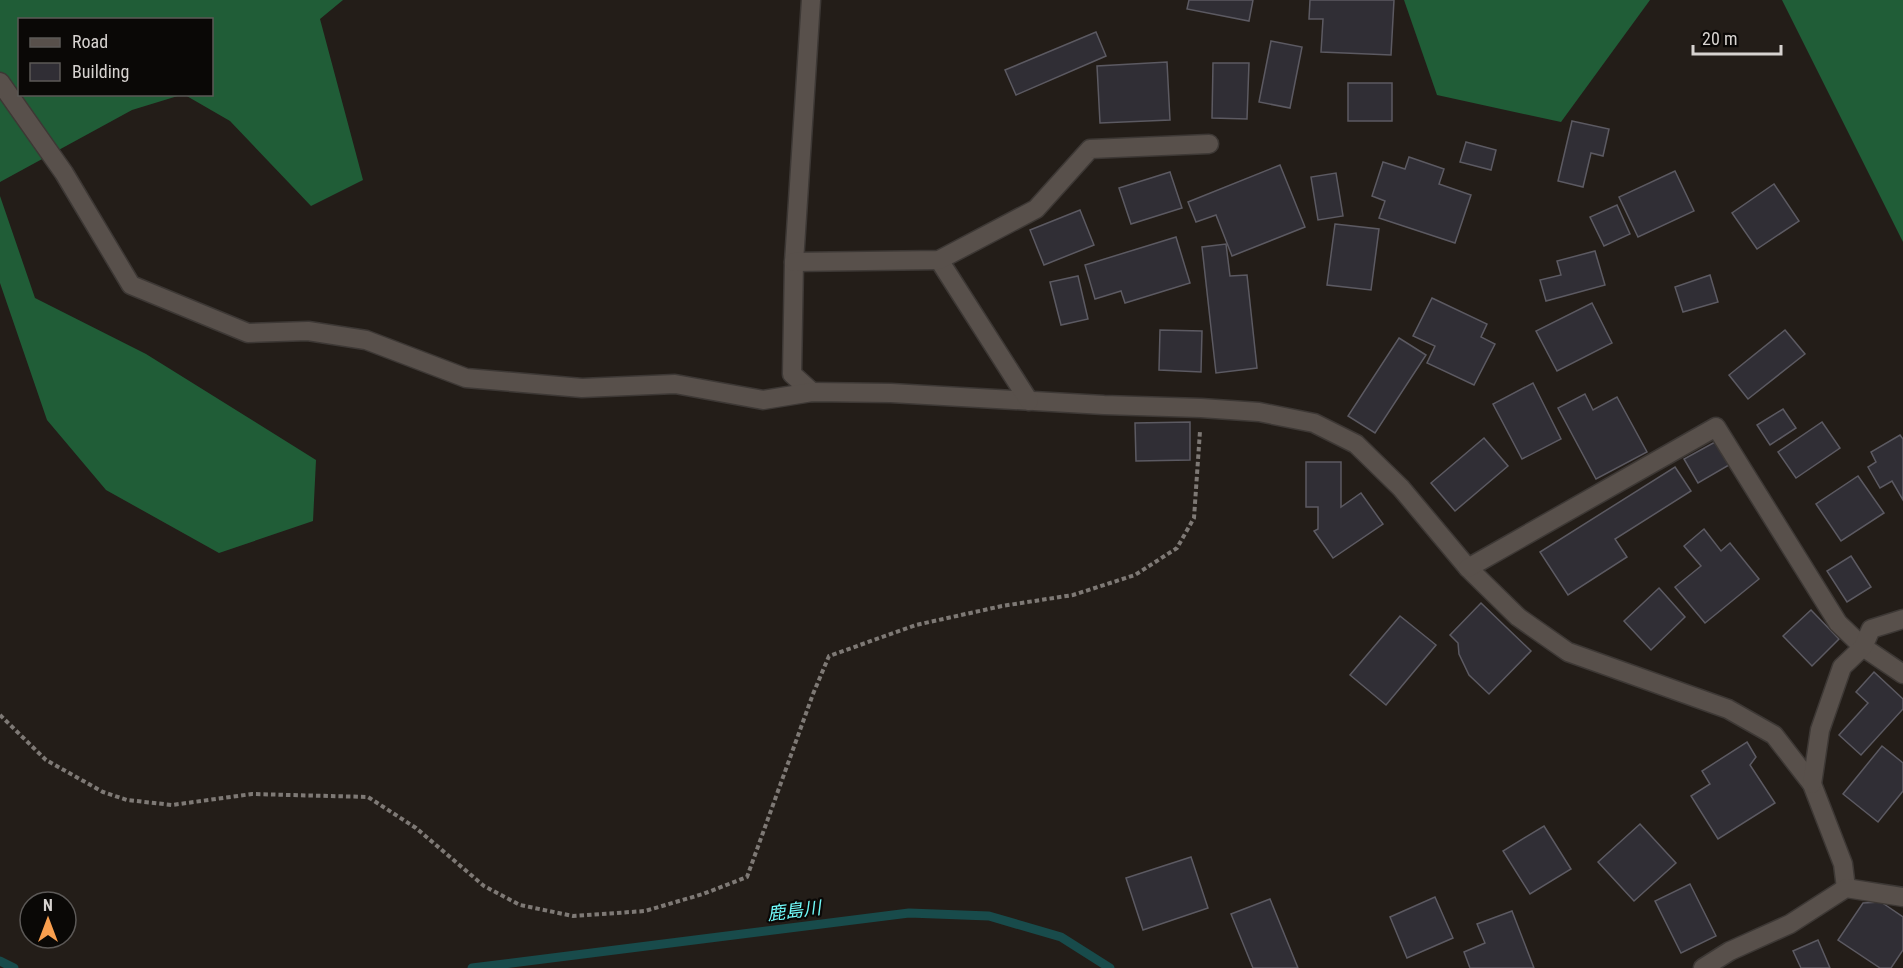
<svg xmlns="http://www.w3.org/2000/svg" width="1903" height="968" font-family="'Roboto Condensed','Noto Sans JP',sans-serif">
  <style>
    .forest { fill: #205d37 }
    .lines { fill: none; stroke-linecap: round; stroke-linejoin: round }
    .stream { stroke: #184b4b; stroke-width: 9 }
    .building { fill: #302e35; stroke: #5c5a62; stroke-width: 1.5 }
    .minor-casing { stroke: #3d3835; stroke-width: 21 }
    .path { stroke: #7e7975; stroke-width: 4; stroke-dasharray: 4.5 3; stroke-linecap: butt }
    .minor { stroke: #58504b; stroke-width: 18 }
    .labels { text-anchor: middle; stroke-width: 4.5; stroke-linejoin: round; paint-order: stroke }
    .water-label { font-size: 18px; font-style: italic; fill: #70faf9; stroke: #0a0806 }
  </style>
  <rect width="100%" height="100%" fill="#231d18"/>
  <!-- forest -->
  <g class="forest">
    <path d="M0 0H343L320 19 363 180 311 206 230 121 185 95 212 94V20H20V94L181 95 132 110 0 182Z"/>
    <path d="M1404 0H1650L1561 122 1437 95Z"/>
    <path d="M1782 0H1903V242Z"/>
    <path d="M0 196 35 298 146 354 316 460 313 521 219 553 106 490 47 420 0 283Z"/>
  </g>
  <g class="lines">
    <!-- stream -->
    <g class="stream">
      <path d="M0 961 14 968"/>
      <path d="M472 968 909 913 989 916 1061 937 1110 968"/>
    </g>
  </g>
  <!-- building -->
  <g class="building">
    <path d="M1189 0H1253L1249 21 1187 9Z"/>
    <path d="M1310 0H1394L1391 55 1321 52 1323 19H1309Z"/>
    <path d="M1096 32 1106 56 1016 95 1005 70Z"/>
    <path d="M1271 41 1302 47 1290 108 1259 102Z"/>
    <path d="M1167 62 1170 120 1100 123 1097 66Z"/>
    <path d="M1213 63H1249L1247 119 1212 118Z"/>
    <rect x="1348" y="83" width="44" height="38"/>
    <path d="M1572 121 1609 129 1603 156 1591 153 1583 187 1558 181Z"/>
    <path d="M1466 142 1496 150 1491 170 1460 162Z"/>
    <path d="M1409 157 1444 169 1439 184 1471 195 1455 243 1379 218 1385 201 1372 196 1383 162 1405 169Z"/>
    <path d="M1280 165 1305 227 1232 256 1216 215 1196 222 1188 202Z"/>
    <path d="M1675 171 1694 211 1638 237 1619 197Z"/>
    <path d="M1170 172 1182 208 1131 224 1119 188Z"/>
    <path d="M1336 173 1343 216 1318 220 1311 177Z"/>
    <path d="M1774 184 1799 221 1757 249 1732 213Z"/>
    <path d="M1617 205 1630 234 1604 246 1590 217Z"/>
    <path d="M1080 210 1094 245 1044 265 1030 230Z"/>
    <path d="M1335 224 1379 229 1371 290 1327 285Z"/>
    <path d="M1176 237 1190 283 1125 303 1121 291 1095 299 1085 265Z"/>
    <path d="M1226 244 1230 276 1247 275 1257 368 1216 373 1202 247Z"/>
    <path d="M1595 251 1605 285 1546 301 1540 280 1561 275 1557 261Z"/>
    <path d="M1710 275 1718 302 1683 312 1675 287Z"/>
    <path d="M1078 276 1088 319 1061 325 1050 282Z"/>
    <path d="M1432 298 1487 324 1481 337 1495 344 1474 385 1427 363 1435 346 1413 336Z"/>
    <path d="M1592 303 1612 343 1557 371 1536 331Z"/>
    <path d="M1160 330 1202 331 1201 372 1159 370Z"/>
    <path d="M1785 330 1805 354 1748 399 1729 375Z"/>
    <path d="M1399 338 1426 355 1375 433 1348 416Z"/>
    <path d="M1533 383 1561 439 1522 459 1493 404Z"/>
    <path d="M1585 394 1593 410 1617 397 1647 452 1596 479 1558 408Z"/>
    <path d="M1783 409 1796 428 1770 445 1757 425Z"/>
    <path d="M1190 422V460L1136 461 1135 423Z"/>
    <path d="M1822 422 1840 448 1796 478 1778 452Z"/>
    <path d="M1900 435 1903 439V500L1892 481 1880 488 1868 467 1876 462 1871 452Z"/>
    <path d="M1484 438 1508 466 1455 511 1431 483Z"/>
    <path d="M1715 442 1729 465 1698 483 1684 459Z"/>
    <path d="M1306 462H1341V507L1361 493 1383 524 1333 558 1314 531 1318 529V507H1306Z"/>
    <path d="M1675 467 1691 491 1615 539 1627 557 1568 595 1540 552Z"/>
    <path d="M1858 476 1884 513 1841 541 1816 504Z"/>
    <path d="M1704 529 1721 551 1730 543 1759 579 1705 623 1675 587 1701 566 1684 546Z"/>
    <path d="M1851 556 1871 587 1847 602 1827 571Z"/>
    <path d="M1659 588 1685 617 1651 650 1624 621Z"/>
    <path d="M1481 603 1531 651 1489 694 1469 675 1459 654 1458 643 1450 635Z"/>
    <path d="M1811 610 1839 639 1812 666 1783 636Z"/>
    <path d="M1400 616 1436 645 1386 705 1350 675Z"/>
    <path d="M1874 672 1903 699V709L1861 755 1839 735 1868 703 1856 692Z"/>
    <path d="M1747 742 1756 757 1750 765 1775 803 1718 839 1691 796 1710 784 1702 771Z"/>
    <path d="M1882 746 1903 763V791L1878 822 1843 794Z"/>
    <path d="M1640 824 1676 863 1634 901 1598 862Z"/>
    <path d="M1544 826 1571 869 1530 894 1503 851Z"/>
    <path d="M1191 857 1208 908 1143 930 1126 878Z"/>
    <path d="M1690 884 1716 936 1681 953 1655 901Z"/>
    <path d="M1435 897 1453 938 1407 958 1390 917Z"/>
    <path d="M1270 899 1298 968H1253L1231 914Z"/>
    <path d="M1881 902 1903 917V950L1891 968H1880L1838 940 1863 903Z"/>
    <path d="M1512 911 1534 968H1470L1464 952 1485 943 1477 924Z"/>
    <path d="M1818 940 1830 968H1801L1793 951Z"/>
  </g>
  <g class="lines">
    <!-- minor casing -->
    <g class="minor-casing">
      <g id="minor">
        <path d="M811 0 794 262 792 374 812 392"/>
        <path d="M0 82 64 173 131 285 248 333 308 331 366 340 466 378 582 388 675 384 763 400 812 392 891 393 1104 405 1201 408 1259 412 1314 423 1356 444 1401 488 1468 568 1518 617 1568 652 1728 709 1774 735 1812 784 1843 864 1846 888"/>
        <path d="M939 260 1029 401"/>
        <path d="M794 262 939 260 1036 209 1090 149 1209 144"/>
        <path d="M1468 568 1716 427 1838 623 1863 647 1903 674"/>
        <path d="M1812 784 1820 730 1842 667 1863 647 1871 629 1903 619"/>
        <path d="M1703 968 1730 951 1790 924 1846 888 1903 897"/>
      </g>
    </g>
    <!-- path -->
    <path class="path" d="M0 715 46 760 103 792 127 800 172 805 252 794 368 797 416 828 484 886 520 905 573 916 645 911 703 894 747 877 813 694 829 656 916 625 1002 606 1073 595 1135 575 1177 548 1194 518 1200 431"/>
    <!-- minor -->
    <use href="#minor" class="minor"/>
  </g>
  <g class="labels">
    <!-- water labels -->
    <g class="water-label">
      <text transform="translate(794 911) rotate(-7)" y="6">鹿島川</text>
    </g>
  </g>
  <!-- legend -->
  <rect x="18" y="18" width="195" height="78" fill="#0a0806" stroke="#5c5957" stroke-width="1.5"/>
  <rect x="30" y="38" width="30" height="9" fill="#58504b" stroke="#5c5957" stroke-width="1.5"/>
  <text x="72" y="48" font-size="18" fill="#d7d3d0">Road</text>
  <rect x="30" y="63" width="30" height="18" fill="#302e35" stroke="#5c5957" stroke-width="1.5"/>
  <text x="72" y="78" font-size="18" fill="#d7d3d0">Building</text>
  <!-- north arrow -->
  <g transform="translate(48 920)"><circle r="28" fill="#0a0806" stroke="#5c5957" stroke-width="1.5"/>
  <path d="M0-4.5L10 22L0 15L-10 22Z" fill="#fa9f4e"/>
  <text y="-9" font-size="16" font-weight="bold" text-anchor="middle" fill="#d7d3d0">N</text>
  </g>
  <!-- scale -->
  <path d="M1693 45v9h88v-9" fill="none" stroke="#d7d3d0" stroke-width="3"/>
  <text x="1702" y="45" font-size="18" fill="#d7d3d0" stroke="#0a0806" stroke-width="4.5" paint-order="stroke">20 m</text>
</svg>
